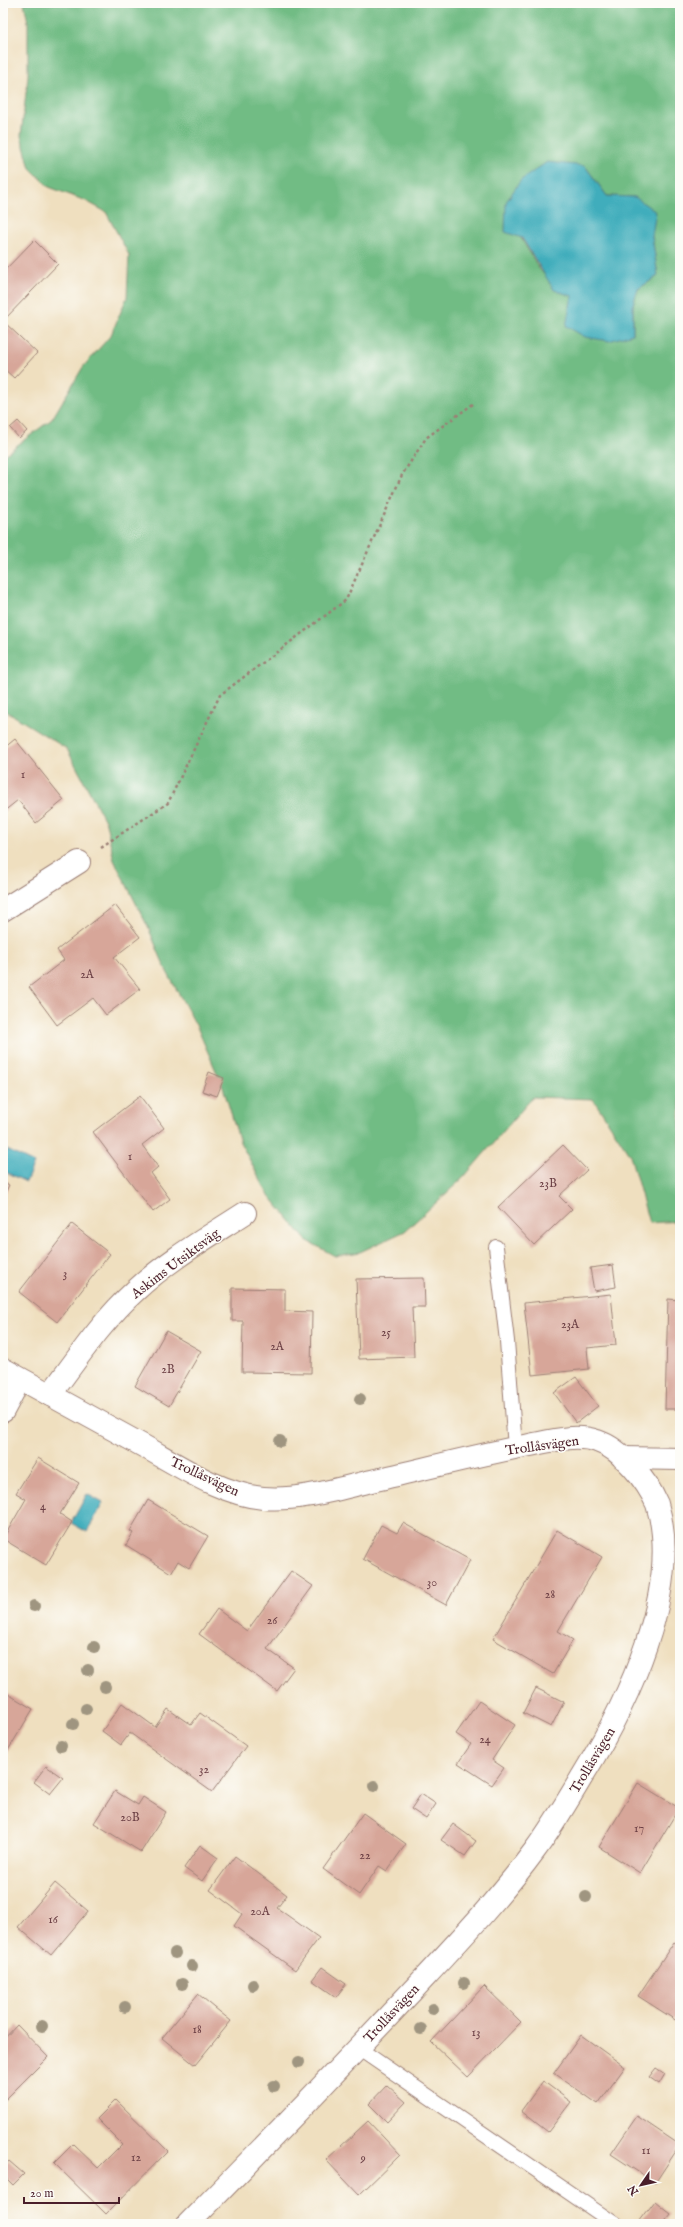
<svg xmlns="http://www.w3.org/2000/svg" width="683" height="2227" font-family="'IM FELL English',serif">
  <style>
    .forest { fill: #71bc84; stroke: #5e6e58; fill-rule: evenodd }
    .water { fill: #3fadbc; stroke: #446674 }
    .building { fill: #d7a699 }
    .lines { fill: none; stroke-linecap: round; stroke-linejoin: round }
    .service-casing { stroke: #9c7f75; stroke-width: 16 }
    .minor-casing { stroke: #9c7f75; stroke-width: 24 }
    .path { stroke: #9c7f75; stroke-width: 2.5; stroke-dasharray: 3 3; stroke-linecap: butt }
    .service { stroke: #fff; stroke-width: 14 }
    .minor { stroke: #fff; stroke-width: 22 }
    .tree { fill: #9f9580 }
    .labels { text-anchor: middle; stroke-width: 3; stroke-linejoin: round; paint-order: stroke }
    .number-label { font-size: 12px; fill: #6d4146 }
    .street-label { font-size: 14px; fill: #4a1f2b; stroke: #fdfcf7 }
  </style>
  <rect width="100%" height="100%" fill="#fdfcf7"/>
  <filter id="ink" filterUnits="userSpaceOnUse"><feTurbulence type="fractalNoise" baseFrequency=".025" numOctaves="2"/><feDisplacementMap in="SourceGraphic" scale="8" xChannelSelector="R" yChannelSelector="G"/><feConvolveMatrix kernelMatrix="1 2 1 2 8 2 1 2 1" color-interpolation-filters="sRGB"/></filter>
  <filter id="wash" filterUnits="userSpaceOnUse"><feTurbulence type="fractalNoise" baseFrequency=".012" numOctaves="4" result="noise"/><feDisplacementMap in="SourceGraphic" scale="16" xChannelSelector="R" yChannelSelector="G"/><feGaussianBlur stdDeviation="0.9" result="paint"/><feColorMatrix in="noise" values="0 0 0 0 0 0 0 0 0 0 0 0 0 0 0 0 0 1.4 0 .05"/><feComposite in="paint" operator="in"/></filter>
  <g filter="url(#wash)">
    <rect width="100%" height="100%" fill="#efdfbf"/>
    <!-- forest -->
    <path class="forest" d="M24 3H680V1221L649 1223 630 1155 593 1099 533 1097 463 1178 405 1231 360 1252 335 1256 306 1240 268 1194 240 1142 223 1087 197 1027 166 970 148 927 114 860 106 823 67 749 3 709V456L52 419 83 367 111 335 127 297 129 255 106 212 86 201 49 187 30 168 21 136 28 76V22ZM585 166 607 196 635 197 652 236 658 276 638 289 633 304V334L572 296 540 270 521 238Z"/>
    <!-- water -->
    <g class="water">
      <path d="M547 162 585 166 607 196 635 197 656 212 652 236 658 276 638 289 633 304V334L609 341 585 337 566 326 572 296 554 290 522 238 505 232 506 202 521 180Z"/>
      <path d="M3 1148 34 1163 26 1182 3 1171Z"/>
      <path d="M87 1494 103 1503 87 1532 71 1523Z"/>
    </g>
    <g id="blocks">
      <!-- building -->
      <g class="building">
        <path d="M34 240 58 264 3 321 37 353 14 378 3 368V272Z"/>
        <path d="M18 421 27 431 19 438 10 428Z"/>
        <path d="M15 739 64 800 36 823 18 800 3 812V749Z"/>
        <path d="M115 905 140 937 114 957 140 989 106 1015 93 998 57 1025 29 987 64 960 57 950Z"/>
        <path d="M209 1072 224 1078 217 1096 202 1091Z"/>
        <path d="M140 1096 164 1128 142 1145 158 1167 151 1173 170 1199 153 1212 93 1132Z"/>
        <path d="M563 1145 587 1170 559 1196 572 1209 534 1245 498 1207Z"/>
        <path d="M3 1182 9 1185 3 1198Z"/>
        <path d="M72 1224 110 1254 57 1322 19 1292Z"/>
        <path d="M613 1265 616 1287 594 1291 590 1268Z"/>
        <path d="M424 1278 425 1307H412L414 1357 359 1359 356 1279Z"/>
        <path d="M232 1288 285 1289V1311L312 1312 311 1373 242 1372 243 1321H232Z"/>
        <path d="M611 1294 616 1345 587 1348 589 1369 532 1375 524 1303Z"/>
        <path d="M668 1299 680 1300V1409H665Z"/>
        <path d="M166 1331 201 1351 169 1406 135 1386Z"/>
        <path d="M576 1377 598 1406 576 1423 554 1393Z"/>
        <path d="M38 1458 79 1483 60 1514 72 1522 46 1565 3 1539 26 1499 16 1493Z"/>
        <path d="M148 1500 208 1536 189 1568 178 1561 171 1573 126 1545 133 1533 130 1531Z"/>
        <path d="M403 1523 470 1560 446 1605 363 1559 381 1525 397 1533Z"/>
        <path d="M557 1530 602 1557 558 1631 573 1640 553 1674 493 1639Z"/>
        <path d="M291 1571 313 1586 267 1649 294 1668 277 1691 199 1634 217 1609 247 1631Z"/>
        <path d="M536 1688 564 1702 551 1727 523 1713Z"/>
        <path d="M3 1691 33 1709 4 1757 3 1756Z"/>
        <path d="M479 1701 515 1725 492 1760 504 1768 492 1785 458 1763 471 1744 456 1734Z"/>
        <path d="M122 1703 155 1727 168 1709 191 1725 200 1713 246 1746 212 1792 130 1733 121 1745 102 1731Z"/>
        <path d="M46 1766 63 1778 50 1794 34 1782Z"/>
        <path d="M638 1783 679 1808 640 1873 599 1847Z"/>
        <path d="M115 1791 138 1805 143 1797 166 1812 141 1852 94 1823Z"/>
        <path d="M421 1794 436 1804 426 1819 411 1809Z"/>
        <path d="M363 1813 406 1844 387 1871 379 1866 359 1895 323 1869Z"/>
        <path d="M453 1824 476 1841 465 1856 441 1840Z"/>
        <path d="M200 1845 218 1858 202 1881 184 1868Z"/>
        <path d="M235 1856 287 1895 277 1908 319 1938 295 1970 234 1926 242 1914 210 1890Z"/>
        <path d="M55 1883 88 1911 51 1955 18 1927Z"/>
        <path d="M674 1942 680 1946V2023L638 1996Z"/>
        <path d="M322 1967 346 1984 336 1997 312 1980Z"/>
        <path d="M484 1986 521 2022 468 2077 431 2042Z"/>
        <path d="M198 1994 231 2021 195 2065 162 2038Z"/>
        <path d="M17 2025 48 2057 3 2102V2040Z"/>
        <path d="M581 2035 625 2067 598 2104 554 2073Z"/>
        <path d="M656 2068 665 2074 659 2084 649 2077Z"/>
        <path d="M543 2081 571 2102 548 2132 521 2111Z"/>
        <path d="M387 2085 406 2102 387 2122 369 2104Z"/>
        <path d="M116 2100 168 2151 106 2214 54 2163 73 2144 98 2168 122 2144 97 2119Z"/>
        <path d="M637 2116 680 2145 655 2183 611 2154Z"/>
        <path d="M368 2121 400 2155 359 2195 326 2160Z"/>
        <path d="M9 2161 24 2174 13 2185 3 2175V2167Z"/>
        <path d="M655 2201 671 2214 663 2224H642L639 2222Z"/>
      </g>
    </g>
  </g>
  <g filter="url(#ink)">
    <use href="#blocks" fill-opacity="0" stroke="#9c7f75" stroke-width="1"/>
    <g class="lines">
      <!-- service casing -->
      <g class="service-casing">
        <g id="service">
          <path d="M496 1247 507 1341 515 1448"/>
          <path d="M358 2048 615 2224"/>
        </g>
      </g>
      <!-- minor casing -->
      <g class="minor-casing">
        <g id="minor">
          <path d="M3 910 79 862"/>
          <path d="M3 1369C48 1394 93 1418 138 1443 177 1464 219 1494 263 1498 298 1501 334 1490 367 1482 420 1470 472 1456 525 1446 547 1442 575 1433 597 1441 622 1449 647 1481 657 1504 683 1588 627 1704 583 1775 568 1800 553 1826 535 1850 498 1900 455 1945 413 1990 339 2069 264 2147 188 2224"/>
          <path d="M50 1395C77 1359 102 1321 135 1291 168 1260 208 1237 245 1213"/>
          <path d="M3 1411 20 1379"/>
          <path d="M623 1458 680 1459"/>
        </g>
      </g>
      <!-- path -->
      <path class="path" d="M101 847 168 803 220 695 346 600 402 475 426 438 473 404"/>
      <!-- service -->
      <use href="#service" class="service"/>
      <!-- minor -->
      <use href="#minor" class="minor"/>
    </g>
    <!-- trees -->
    <g class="tree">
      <circle cx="360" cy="1399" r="6"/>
      <circle cx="280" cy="1441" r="6"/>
      <circle cx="34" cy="1606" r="6"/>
      <circle cx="94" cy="1647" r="6"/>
      <circle cx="88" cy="1670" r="6"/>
      <circle cx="105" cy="1687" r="6"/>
      <circle cx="86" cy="1709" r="6"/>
      <circle cx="73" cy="1724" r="6"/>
      <circle cx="61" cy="1746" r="6"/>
      <circle cx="374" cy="1786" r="6"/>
      <circle cx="586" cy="1897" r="6"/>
      <circle cx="175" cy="1953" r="6"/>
      <circle cx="192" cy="1966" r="6"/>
      <circle cx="464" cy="1983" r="6"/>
      <circle cx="182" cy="1984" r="6"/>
      <circle cx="253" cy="1985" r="6"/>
      <circle cx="125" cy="2007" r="6"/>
      <circle cx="433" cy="2009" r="6"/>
      <circle cx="42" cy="2026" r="6"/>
      <circle cx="421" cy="2029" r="6"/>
      <circle cx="299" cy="2062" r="6"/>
      <circle cx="274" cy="2086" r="6"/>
    </g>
  </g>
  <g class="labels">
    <!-- number labels -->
    <g class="number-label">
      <text x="23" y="778">1</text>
      <text x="87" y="978">2A</text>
      <text x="130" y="1160">1</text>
      <text x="548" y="1187">23B</text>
      <text x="65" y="1277">3</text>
      <text x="570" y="1328">23A</text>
      <text x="386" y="1336">25</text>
      <text x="277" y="1350">2A</text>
      <text x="168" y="1373">2B</text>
      <text x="43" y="1510">4</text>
      <text x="432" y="1586">30</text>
      <text x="550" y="1598">28</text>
      <text x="272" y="1624">26</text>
      <text x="485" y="1743">24</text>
      <text x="204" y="1773">32</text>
      <text x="130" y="1821">20B</text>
      <text x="639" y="1832">17</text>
      <text x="365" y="1859">22</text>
      <text x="260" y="1915">20A</text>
      <text x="53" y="1923">16</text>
      <text x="197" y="2033">18</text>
      <text x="476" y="2036">13</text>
      <text x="646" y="2154">11</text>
      <text x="136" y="2161">12</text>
      <text x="363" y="2162">9</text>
    </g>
    <!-- street labels -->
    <g class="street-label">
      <text transform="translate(175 1263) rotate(-37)" y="5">Askims Utsiktsväg</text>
      <text transform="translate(542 1445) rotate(-8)" y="5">Trollåsvägen</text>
      <text transform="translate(205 1476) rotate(25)" y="5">Trollåsvägen</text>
      <text transform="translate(592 1760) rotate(-59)" y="5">Trollåsvägen</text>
      <text transform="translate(391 2013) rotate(-47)" y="5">Trollåsvägen</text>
    </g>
  </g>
  <!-- margin -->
  <rect width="683" height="2227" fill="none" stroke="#fdfcf7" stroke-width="16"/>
  <!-- north arrow -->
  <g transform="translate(641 2185) rotate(236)" stroke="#fdfcf7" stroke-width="3" paint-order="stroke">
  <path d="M0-3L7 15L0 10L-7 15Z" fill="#4a1f2b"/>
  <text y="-6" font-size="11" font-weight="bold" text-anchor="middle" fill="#4a1f2b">N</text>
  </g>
  <!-- scale -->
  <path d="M24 2197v6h95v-6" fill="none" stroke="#4a1f2b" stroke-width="2"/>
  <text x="30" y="2197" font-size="12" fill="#4a1f2b" stroke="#fdfcf7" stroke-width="3" paint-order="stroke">20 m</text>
</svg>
